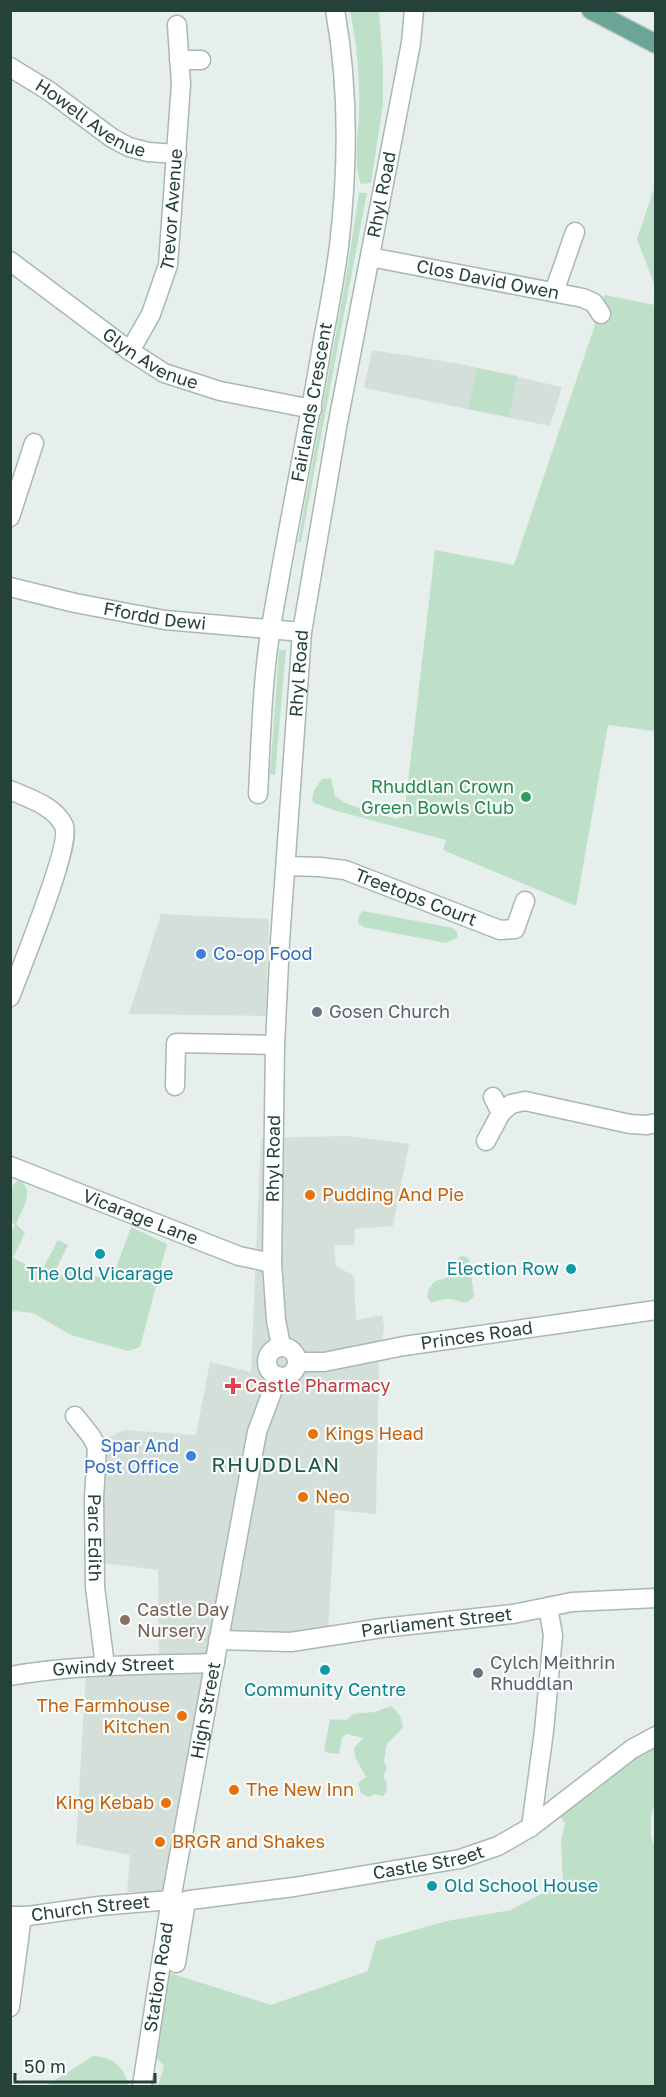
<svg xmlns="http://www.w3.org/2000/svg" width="666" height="2097" font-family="'Golos Text',sans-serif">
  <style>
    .built { fill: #d4dfda }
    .green { fill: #bfe0c8 }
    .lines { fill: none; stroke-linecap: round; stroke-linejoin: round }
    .minor-casing { stroke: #a8b8b2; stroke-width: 21 }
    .major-casing { stroke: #c2cac8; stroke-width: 21 }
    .minor { stroke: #fff; stroke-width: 18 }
    .major { stroke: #6aa596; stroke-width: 18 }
    .leisure-dot { fill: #2e9e5b; stroke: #f7fbf9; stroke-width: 2 }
    .shop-dot { fill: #3f7fe0; stroke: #f7fbf9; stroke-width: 2 }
    .worship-dot { fill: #6b7280; stroke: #f7fbf9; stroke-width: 2 }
    .food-dot { fill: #e8710a; stroke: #f7fbf9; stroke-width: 2 }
    .culture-dot { fill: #0f9aa8; stroke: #f7fbf9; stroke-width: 2 }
    .health-dot { fill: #e0444e; stroke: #f7fbf9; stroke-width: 2 }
    .education-dot { fill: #8d6e63; stroke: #f7fbf9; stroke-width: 2 }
    .labels { text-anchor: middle; stroke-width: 4.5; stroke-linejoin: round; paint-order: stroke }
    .street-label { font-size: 18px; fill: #24423a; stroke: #f7fbf9 }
    .leisure-label { font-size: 18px; fill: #27864d; stroke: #f7fbf9; text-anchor: end }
    .shop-label { font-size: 18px; fill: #366cbe; stroke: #f7fbf9; text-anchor: start }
    .worship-label { font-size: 18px; fill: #5b616d; stroke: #f7fbf9; text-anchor: start }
    .food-label { font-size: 18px; fill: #c56008; stroke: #f7fbf9; text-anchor: start }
    .culture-label { font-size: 18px; fill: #0d838f; stroke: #f7fbf9 }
    .health-label { font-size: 18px; fill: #be3a42; stroke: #f7fbf9; text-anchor: start }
    .education-label { font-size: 18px; fill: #785e54; stroke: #f7fbf9; text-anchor: start }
    .quarter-label { font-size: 21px; letter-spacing: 1.5px; fill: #1f5548; stroke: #f7fbf9 }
  </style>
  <rect width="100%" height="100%" fill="#e6efeb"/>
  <!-- built -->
  <g class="built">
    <path d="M372 350 461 364 562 387 550 426 364 388Z"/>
    <path d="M161 914 269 919 266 1016 129 1014Z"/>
    <path d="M346 1136 409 1144 393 1226 355 1229 354 1245H334L336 1266 354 1276 356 1320 382 1315 384 1326 379 1363 376 1514 335 1510 328 1633 218 1641 165 1892H127L130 1855 76 1844 86 1672H159L158 1570 104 1563 103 1491 106 1439 124 1430 196 1435 210 1362 251 1372 261 1138Z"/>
  </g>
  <!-- green -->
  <g class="green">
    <path d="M350 11H379L383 65V105L371 183 361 184C353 162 358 137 359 114 360 79 357 45 350 11Z"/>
    <path d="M655 186V286L637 239Z"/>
    <path d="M359 193H367L301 542H298L347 272Z"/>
    <path d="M605 295 655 305V731L608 725 576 906 443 850 446 840 337 811 314 803 312 800 314 790 322 779 331 778 335 796 347 804 397 819 404 816 435 550 514 565Z"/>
    <path d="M477 368 517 376 509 417 468 409Z"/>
    <path d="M279 650H286L275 775 270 774Z"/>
    <path d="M363 911 453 928 457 932V938L446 943 363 927 358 923 359 916Z"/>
    <path d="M19 1180C36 1190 22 1209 16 1224L25 1233 13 1258 41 1272 58 1240 68 1245 55 1271 61 1275 75 1270 108 1280 112 1279 131 1227 167 1244 140 1347 128 1351 71 1335 33 1313 14 1311 11 1314V1234L15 1224 11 1222C10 1209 6 1186 19 1180Z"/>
    <path d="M461 1256 467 1257 469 1260 474 1296C465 1307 462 1301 451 1299 446 1298 436 1301 431 1303L427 1296C434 1271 443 1286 450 1273 455 1266 454 1262 461 1256Z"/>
    <path d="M391 1706 399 1714 403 1725 402 1729 387 1744 384 1761 387 1768 383 1776 387 1783 386 1793 383 1796 375 1794 369 1797 361 1793 358 1783 366 1777 355 1757 354 1748 363 1738 347 1734 342 1738 339 1754 329 1753 324 1751 330 1719 346 1720 353 1714 375 1712Z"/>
    <path d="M655 1742V1804L651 1816V1836L656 1852 655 2086H158L164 2066 155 2056 167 1972 271 2005 368 1971 376 1941 447 1921 511 1910 563 1882 561 1842 565 1823 557 1813Z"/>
    <path d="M93 2056C112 2057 125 2066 128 2086H46Z"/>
  </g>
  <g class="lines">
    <!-- minor casing -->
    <g class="minor-casing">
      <g id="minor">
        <path d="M179 60H201"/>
        <path id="s1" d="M10 67 49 91 112 138 129 147 148 152 177 154"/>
        <path id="s2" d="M370 257 583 298 594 303 601 314"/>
        <path id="s3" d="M10 261 130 351 164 373 220 391 312 409"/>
        <path d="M554 292 575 232"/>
        <path id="s4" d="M130 351 151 314 168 265 181 84 177 25"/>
        <path d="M10 517 34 443"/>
        <path id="s5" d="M10 587 75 603 165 620 302 632"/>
        <path d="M10 790C28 798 55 806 64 826 72 845 20 970 10 997"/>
        <path id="s6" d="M258 794C261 739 262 682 271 627 287 531 307 436 323 340 329 309 335 278 339 246 348 169 349 87 335 10"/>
        <path id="s7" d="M286 866 320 867 345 870 500 930 515 929 525 901"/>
        <path d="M175 1086 176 1043 275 1045"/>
        <path d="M501 1113 511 1104 525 1101 630 1124 647 1125 656 1123"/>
        <path d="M486 1141 501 1113 493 1097"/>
        <path id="s8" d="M10 1166 239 1256 272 1263"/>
        <path id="s9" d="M281 1346 276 1320 272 1263 275 1045 280 941 302 632 337 427 411 43 414 10"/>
        <circle cx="282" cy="1362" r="15"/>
        <path id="s10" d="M297 1362H324L404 1346 656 1310"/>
        <path id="s11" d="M75 1416 91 1436 97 1447 94 1498 95 1587 105 1666"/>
        <path id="s12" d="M218 1640 291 1642 382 1628 513 1614 572 1602 656 1598"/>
        <path id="s13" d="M10 1676C77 1664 147 1665 215 1663"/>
        <path d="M531 1827 544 1731 553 1635 548 1607"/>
        <path id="s14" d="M170 1905 190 1900 294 1887 460 1859 498 1846 531 1827 632 1749 656 1736"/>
        <path id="s15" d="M10 1916H28L99 1906 171 1900"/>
        <path d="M176 1963 186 1901"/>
        <path d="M10 2007 22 1916"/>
        <path id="s16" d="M142 2086 170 1905 257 1432 278 1376"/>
      </g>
    </g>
    <!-- major casing -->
    <g class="major-casing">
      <path id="major" d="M591 10 656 44"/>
    </g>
    <!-- minor -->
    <use href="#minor" class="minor"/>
    <!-- major -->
    <use href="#major" class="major"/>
  </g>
  <!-- markers -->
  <circle class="leisure-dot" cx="526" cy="797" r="6"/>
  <g class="shop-dot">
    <circle cx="201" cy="954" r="6"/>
    <circle cx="191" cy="1456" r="6"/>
  </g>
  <g class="worship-dot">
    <circle cx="317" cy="1012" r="6"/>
    <circle cx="478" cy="1673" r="6"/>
  </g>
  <g class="food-dot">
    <circle cx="310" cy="1195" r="6"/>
    <circle cx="313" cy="1434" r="6"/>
    <circle cx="303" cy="1497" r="6"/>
    <circle cx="182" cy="1716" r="6"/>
    <circle cx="234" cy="1790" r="6"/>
    <circle cx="166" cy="1803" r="6"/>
    <circle cx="160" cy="1842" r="6"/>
  </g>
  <g class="culture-dot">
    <circle cx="100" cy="1254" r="6"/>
    <circle cx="571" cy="1269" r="6"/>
    <circle cx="325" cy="1670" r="6"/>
    <circle cx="432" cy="1886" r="6"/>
  </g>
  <path class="health-dot" d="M230 1377h6v6h6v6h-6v6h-6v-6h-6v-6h6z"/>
  <circle class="education-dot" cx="125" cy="1620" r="6"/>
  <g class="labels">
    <!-- street labels -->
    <g class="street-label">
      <text dy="6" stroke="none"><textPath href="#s1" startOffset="96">Howell Avenue</textPath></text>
      <text dy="6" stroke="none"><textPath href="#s9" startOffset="1160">Rhyl Road</textPath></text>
      <text dy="6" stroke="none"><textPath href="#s4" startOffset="150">Trevor Avenue</textPath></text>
      <text dy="6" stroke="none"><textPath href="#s2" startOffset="120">Clos David Owen</textPath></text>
      <text dy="6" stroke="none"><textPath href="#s3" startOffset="172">Glyn Avenue</textPath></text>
      <text dy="6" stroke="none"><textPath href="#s6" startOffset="396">Fairlands Crescent</textPath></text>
      <text dy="6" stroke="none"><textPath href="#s5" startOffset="148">Ffordd Dewi</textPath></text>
      <text dy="6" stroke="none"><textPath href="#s9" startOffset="674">Rhyl Road</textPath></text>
      <text dy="6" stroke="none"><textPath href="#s7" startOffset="135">Treetops Court</textPath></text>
      <text dy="6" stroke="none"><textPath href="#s9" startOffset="188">Rhyl Road</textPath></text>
      <text dy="6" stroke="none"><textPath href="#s8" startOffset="140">Vicarage Lane</textPath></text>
      <text dy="6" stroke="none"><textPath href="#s10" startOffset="182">Princes Road</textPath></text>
      <text dy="6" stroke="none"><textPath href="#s11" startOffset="129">Parc Edith</textPath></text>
      <text dy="6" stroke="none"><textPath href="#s12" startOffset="220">Parliament Street</textPath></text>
      <text dy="6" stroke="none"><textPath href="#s13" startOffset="104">Gwindy Street</textPath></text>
      <text dy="6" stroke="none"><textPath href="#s16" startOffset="381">High Street</textPath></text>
      <text dy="6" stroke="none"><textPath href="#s14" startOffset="262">Castle Street</textPath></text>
      <text dy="6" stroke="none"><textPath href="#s15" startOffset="81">Church Street</textPath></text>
      <text dy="6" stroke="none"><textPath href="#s16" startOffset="110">Station Road</textPath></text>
    </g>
    <!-- leisure labels -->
    <g class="leisure-label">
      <text x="514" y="793">Rhuddlan Crown<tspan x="514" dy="21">Green Bowls Club</tspan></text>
    </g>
    <!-- shop labels -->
    <g class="shop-label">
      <text x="213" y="960">Co-op Food</text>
      <text x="179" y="1452" text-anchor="end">Spar And<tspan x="179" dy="21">Post Office</tspan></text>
    </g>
    <!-- worship labels -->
    <g class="worship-label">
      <text x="329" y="1018">Gosen Church</text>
      <text x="490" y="1669">Cylch Meithrin<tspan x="490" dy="21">Rhuddlan</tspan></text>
    </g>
    <!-- food labels -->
    <g class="food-label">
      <text x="322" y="1201">Pudding And Pie</text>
      <text x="325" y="1440">Kings Head</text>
      <text x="315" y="1503">Neo</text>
      <text x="170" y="1712" text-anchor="end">The Farmhouse<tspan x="170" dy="21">Kitchen</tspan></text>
      <text x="246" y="1796">The New Inn</text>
      <text x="154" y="1809" text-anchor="end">King Kebab</text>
      <text x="172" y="1848">BRGR and Shakes</text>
    </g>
    <!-- culture labels -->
    <g class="culture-label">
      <text x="559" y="1275" text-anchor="end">Election Row</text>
      <text x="100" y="1280">The Old Vicarage</text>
      <text x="325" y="1696">Community Centre</text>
      <text x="444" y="1892" text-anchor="start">Old School House</text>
    </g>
    <!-- health labels -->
    <g class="health-label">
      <text x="245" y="1392">Castle Pharmacy</text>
    </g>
    <!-- education labels -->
    <g class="education-label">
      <text x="137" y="1616">Castle Day<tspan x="137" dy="21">Nursery</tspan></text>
    </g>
    <!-- quarter labels -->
    <g class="quarter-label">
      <text x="276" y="1472">RHUDDLAN</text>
    </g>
  </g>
  <!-- border -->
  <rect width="666" height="2097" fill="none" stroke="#24423a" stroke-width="24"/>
  <!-- scale -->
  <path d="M15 2073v9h140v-9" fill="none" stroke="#24423a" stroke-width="3"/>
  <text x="24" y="2073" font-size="18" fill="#24423a" stroke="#f7fbf9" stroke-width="4.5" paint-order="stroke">50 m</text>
</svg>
